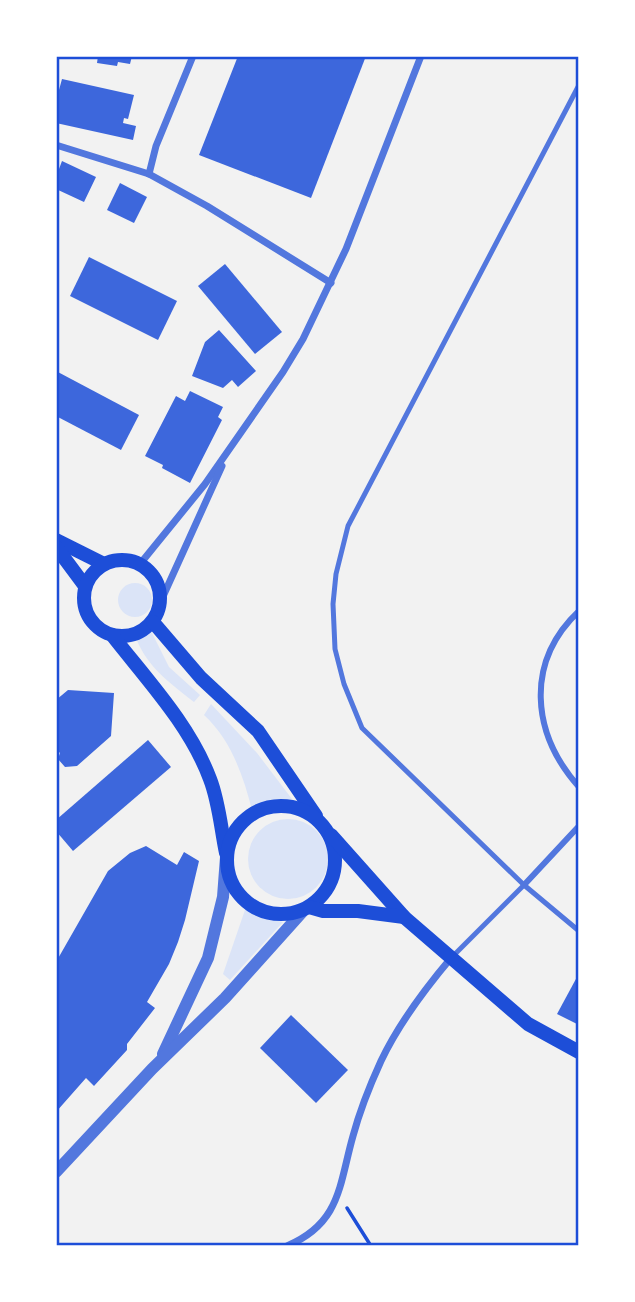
<svg xmlns="http://www.w3.org/2000/svg" width="635" height="1302" font-family="'Asap Condensed',sans-serif">
  <style>
    .green { fill: #dbe4f7 }
    .building { fill: #3d67dc }
    .lines { fill: none; stroke-linecap: round; stroke-linejoin: round }
    .path { stroke: #1d4ed8; stroke-width: 3.5 }
    .service { stroke: #5277de; stroke-width: 5 }
    .pedestrian { stroke: #5277de; stroke-width: 6 }
    .minor { stroke: #5277de; stroke-width: 7 }
    .tertiary { stroke: #5277de; stroke-width: 12 }
    .secondary { stroke: #1d4ed8; stroke-width: 14 }
    .neatline { fill: none; stroke: #1d4ed8; stroke-width: 2.5 }
  </style>
  <rect width="100%" height="100%" fill="#f2f2f2"/>
  <!-- green -->
  <g class="green">
    <circle cx="135" cy="600" r="17"/>
    <path d="M151 631 169 667 200 695 194 702C170 683 147 667 136 638Z"/>
    <path d="M211 704 257 753 292 799 270 803 252 810C243 775 231 740 204 715Z"/>
    <circle cx="288" cy="859" r="40"/>
    <path d="M246 907 268 919 283 922 230 980 223 974Z"/>
  </g>
  <!-- building -->
  <g class="building">
    <path d="M98 56H132L130 64 118 62 117 66 97 63Z"/>
    <path d="M238 56H366L311 198 199 155Z"/>
    <path d="M62 79 134 95 128 119 124 118 123 123 136 126 133 140 56 123V90H59Z"/>
    <path d="M62 161 96 177 84 202 56 189V168L59 169Z"/>
    <path d="M120 183 147 197 134 223 107 210Z"/>
    <path d="M89 257 177 301 158 340 70 296Z"/>
    <path d="M225 264 282 332 255 354 198 286Z"/>
    <path d="M219 330 256 371 238 387 232 380 223 388 192 376 205 342Z"/>
    <path d="M56 371 139 415 121 450 56 416Z"/>
    <path d="M190 391 223 407 218 417 222 420 190 483 162 468 163 465 145 456 176 396 185 401Z"/>
    <path d="M68 690 114 693 111 736 77 766 65 767 58 759 60 753 56 749V700Z"/>
    <path d="M148 740 171 767 73 851 56 831V820Z"/>
    <path d="M146 846 177 865 184 852 199 861 185 920 178 942 169 964 147 1002 155 1008 127 1044V1050L94 1086 86 1078 56 1112V962L108 871 130 853Z"/>
    <path d="M577 977 579 979V1025L557 1014Z"/>
    <path d="M291 1015 348 1070 316 1103 260 1048Z"/>
  </g>
  <g class="lines">
    <!-- path -->
    <path class="path" d="M347 1208 371 1246"/>
    <!-- service -->
    <g class="service">
      <path d="M579 85 348 526 336 574 333 604 335 649 344 684 362 728 524 885 579 931"/>
      <path d="M452 957 524 885"/>
    </g>
    <!-- pedestrian -->
    <g class="pedestrian">
      <path d="M579 611C525 662 531 733 579 787"/>
      <path d="M524 885 579 826"/>
    </g>
    <!-- minor -->
    <g class="minor">
      <path d="M56 145 149 174 207 206 331 283"/>
      <path d="M149 174 156 146 193 56"/>
      <path d="M140 564 205 484 283 372 303 339 346 249 421 56"/>
      <path d="M160 603 222 466"/>
      <path d="M287 1246C341 1223 339 1185 353 1136 360 1110 370 1085 381 1061 399 1023 424 990 451 958"/>
    </g>
    <!-- tertiary -->
    <g class="tertiary">
      <path d="M163 1054 208 958 223 897 226 857"/>
      <path d="M56 1172 152 1069 225 998 304 910"/>
    </g>
    <!-- secondary -->
    <g class="secondary">
      <path d="M56 540 104 564"/>
      <path d="M56 547 85 586"/>
      <circle cx="122" cy="598" r="38"/>
      <path d="M153 622 201 678 258 731 316 816"/>
      <path d="M112 635C147 680 190 725 210 779 219 802 221 829 226 853"/>
      <circle cx="281" cy="860" r="54"/>
      <path d="M331 835 404 917 528 1024 579 1052"/>
      <path d="M309 907 323 911H358L404 917"/>
    </g>
  </g>
  <!-- border -->
  <rect width="635" height="1302" fill="none" stroke="#ffffff" stroke-width="116"/>
  <rect x="58" y="58" width="519" height="1186" class="neatline"/>
</svg>
